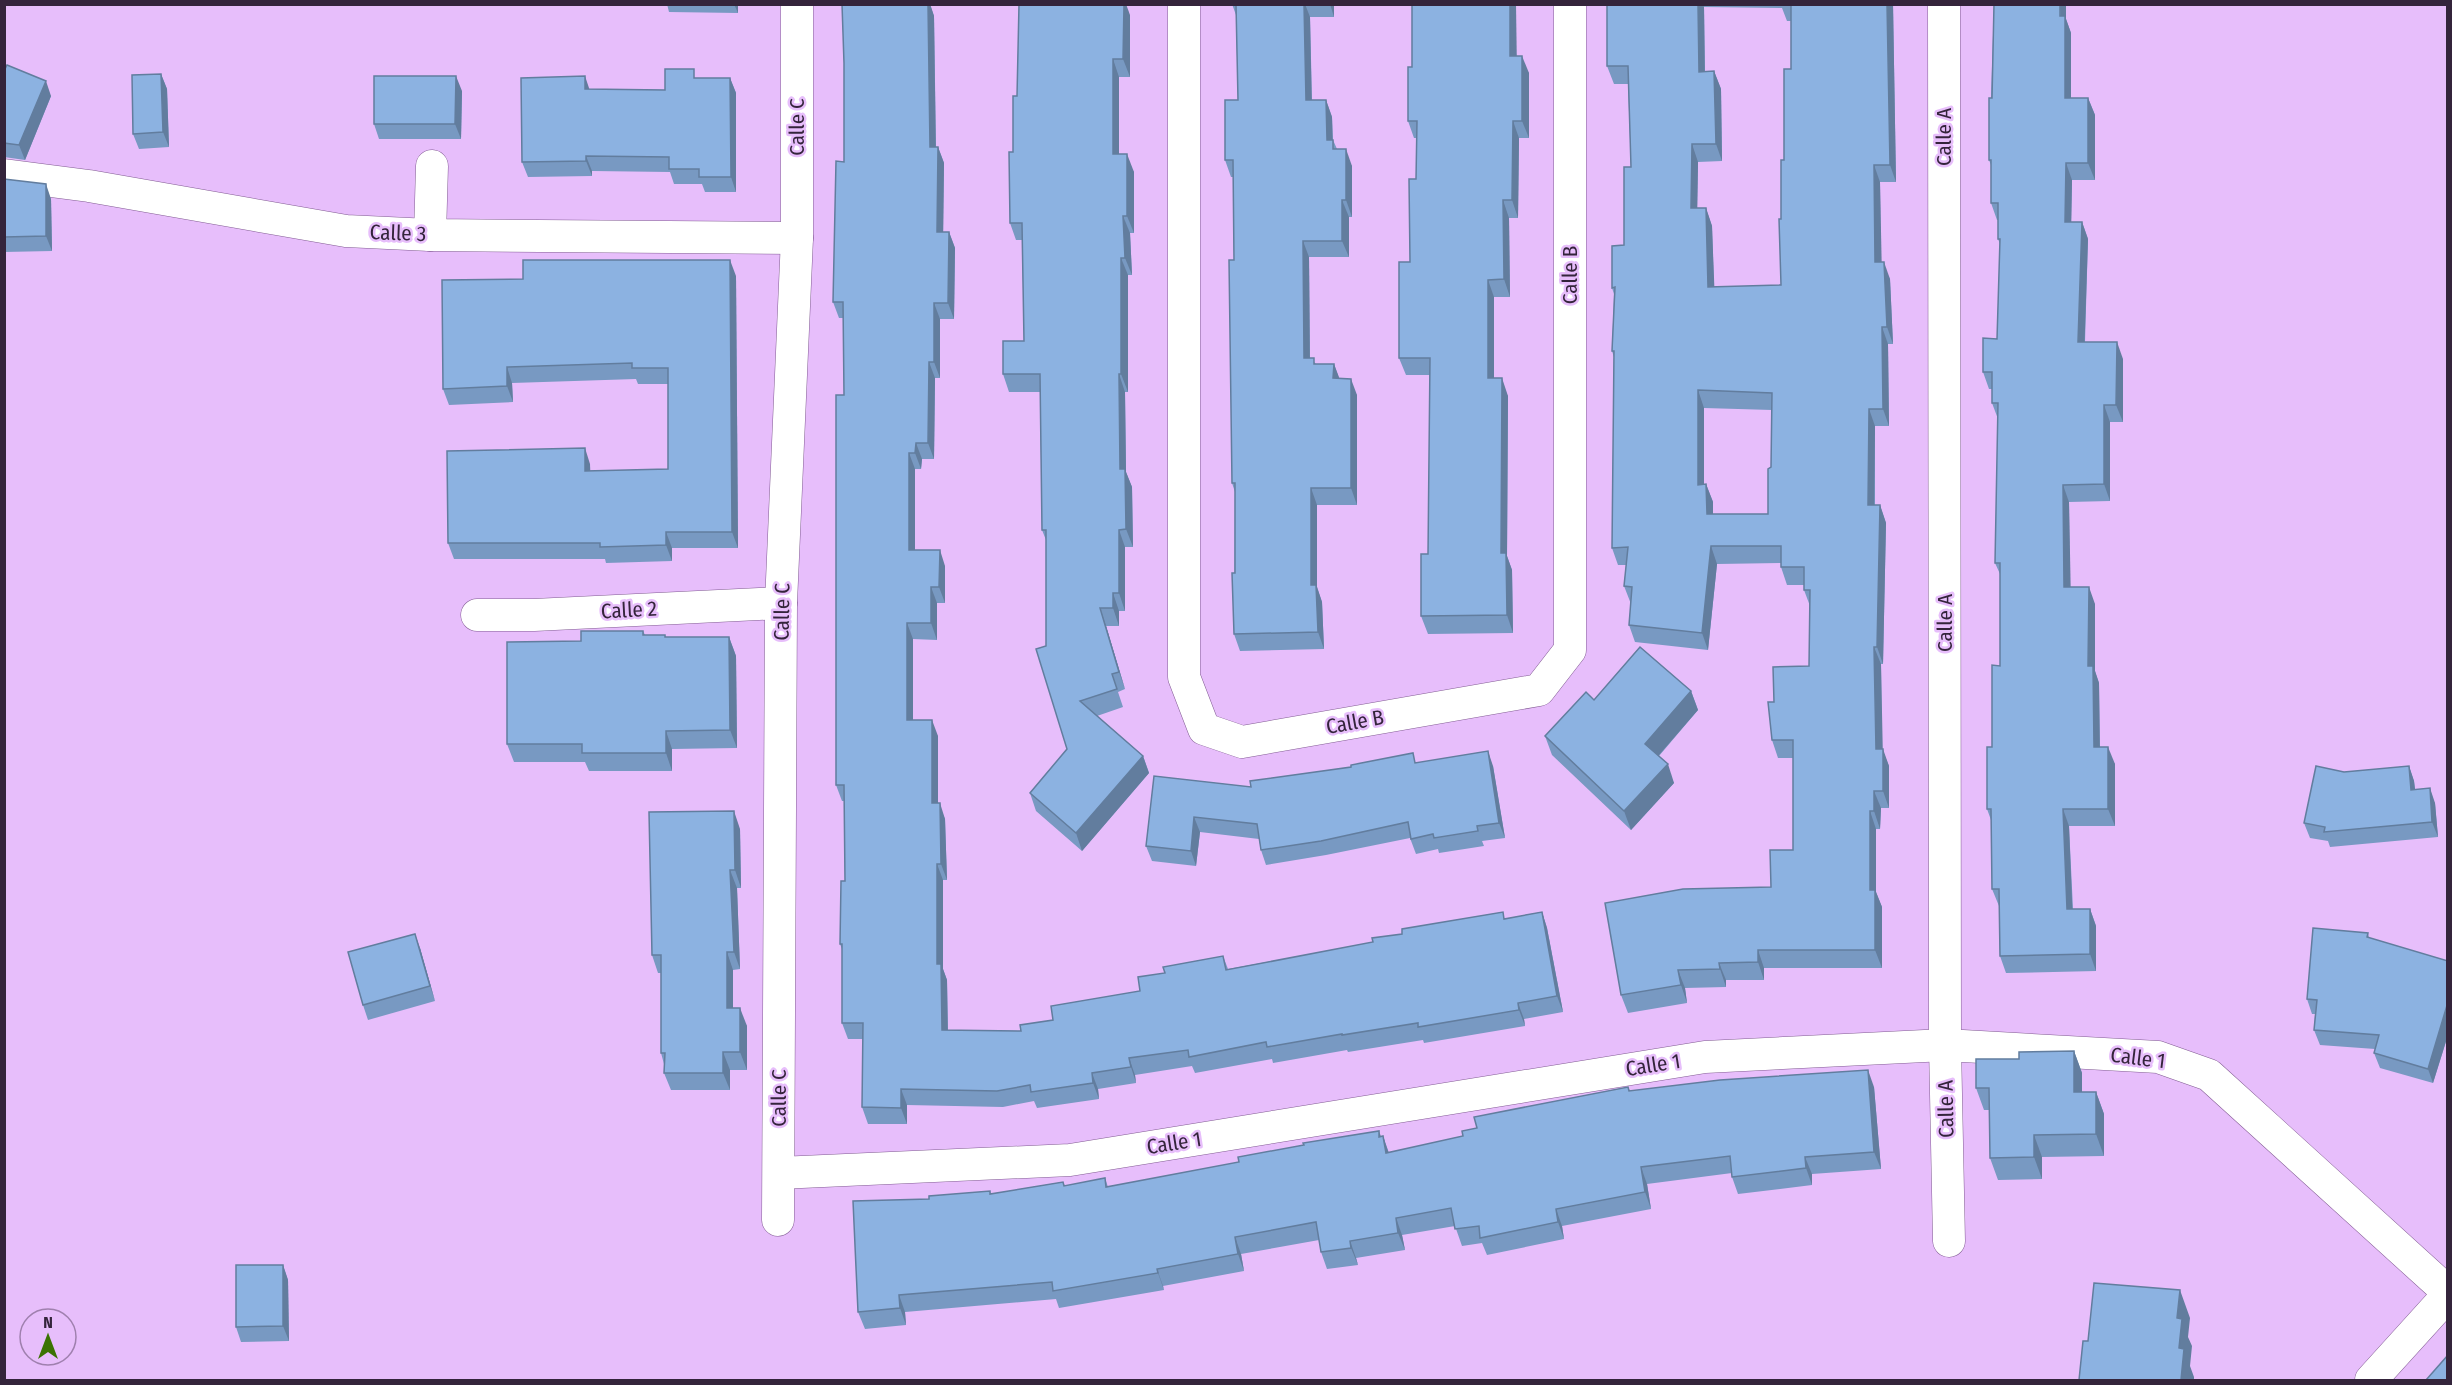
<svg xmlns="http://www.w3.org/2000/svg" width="2452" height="1385" font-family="'Fira Sans Condensed',sans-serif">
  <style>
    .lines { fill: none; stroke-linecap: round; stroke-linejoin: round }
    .minor-casing { stroke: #825c93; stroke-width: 33 }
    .minor { stroke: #fff; stroke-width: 32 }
    .wall { fill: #7899c2; fill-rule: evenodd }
    .shaded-wall { fill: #627d9e }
    .building { fill: #8cb2e1; stroke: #627d9e; stroke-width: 1.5; fill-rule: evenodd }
    .labels { text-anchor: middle; stroke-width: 5; stroke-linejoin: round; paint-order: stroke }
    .street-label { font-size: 21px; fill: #34243b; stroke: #e7befb }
  </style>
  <rect width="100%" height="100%" fill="#e7befb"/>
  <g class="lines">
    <!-- minor casing -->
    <g class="minor-casing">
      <g id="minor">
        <path d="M1184 4V677L1204 729 1242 742 1539 690 1570 650V4"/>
        <path d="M1944 4 1945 1045 1949 1241"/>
        <path d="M4 175 89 186 346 231 430 235 797 238"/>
        <path d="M430 235 432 166"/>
        <path d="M477 615H534L781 603"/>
        <path d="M779 1173 1070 1160 1705 1057 1945 1045 2158 1057 2209 1075 2448 1292"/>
        <path d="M778 1220 781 603 797 238V4"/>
        <path d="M2371 1380 2448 1295"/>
      </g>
    </g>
    <!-- minor -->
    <use href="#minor" class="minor"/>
  </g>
  <!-- wall -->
  <g class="wall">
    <path d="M667 4H738V13L669 12Z"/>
    <path d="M842 4H930L934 16 936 147H938L944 163 943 232H949L955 248 954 319H940V378H935L934 459H922L921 469H915V550L945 566V603H937V640L913 639V720L938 736V803L945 819 947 880H943V969L947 980 948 1030 1021 1031 1140 991 1165 973 1223 956 1228 969 1542 912 1547 928 1563 1012 1524 1019 1525 1026 1424 1043 1423 1040 1348 1052 1347 1050 1273 1063 1272 1059 1195 1073 1192 1066 1135 1075 1136 1083 1098 1089 1099 1099 1037 1108 1034 1101 1003 1107 907 1105V1124H868L862 1107 863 1039H848L842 1023V949L840 944 845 881 844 801H842L836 785 844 395 843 318H839L833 302 844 162V63Z"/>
    <path d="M1232 4H1334V17H1310L1312 100H1326L1332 117 1333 140 1337 149 1352 166V217H1349V257H1309L1310 358 1316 364H1334L1339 378 1357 395V505H1317V587L1322 602 1324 649 1240 651 1234 634 1235 492 1232 483 1234 260 1233 177H1231L1225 160 1238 100 1236 15Z"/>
    <path d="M1516 4V56L1529 73V138H1519L1518 218H1509L1510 297H1494V378L1508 396 1507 556 1512 570 1513 633 1428 634 1421 616 1428 554 1430 375H1406L1399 358 1410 262 1416 179V138H1414L1408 121 1412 67Z"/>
    <path d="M1607 4H1893L1896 182H1880L1881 262 1890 279 1893 344H1888L1889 426H1875V505H1880L1886 523 1883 664H1881L1882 749 1889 766V808H1881L1880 829H1876V892L1882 907V968H1764V980H1726V987L1685 988 1687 1003 1628 1013 1621 995 1771 887 1793 850V758H1778L1772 740 1774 702 1809 666 1810 606 1804 590V585H1787L1781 567V563L1717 564 1708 650 1635 642 1629 625 1631 604 1624 586 1626 565H1618L1612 548 1614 357 1612 351 1614 294 1612 288 1624 245 1631 167 1628 84H1614L1607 66ZM1704 7 1782 8 1787 21H1791V69L1784 160 1781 219V285L1714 287 1712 226 1706 208H1697L1698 162 1722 161 1721 89 1714 71H1705ZM1704 408 1772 410 1771 467 1768 514H1713V502L1706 484H1704Z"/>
    <path d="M1994 4H2066V19L2071 33V98H2088L2095 115V180H2072L2071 222H2082L2088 239 2085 342 2123 359V422H2110V501L2069 502 2070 587 2095 604V671L2099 683 2100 747 2115 764V826H2069L2073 909H2090L2096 926V971L2006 973 2000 956 1999 906 1992 889 1991 820 1987 809 2000 666V574L1995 563 1998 419 1992 403V389H1989L1983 372 1997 339 2000 244 1998 239V220H1997L1991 203V165L1989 160Z"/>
    <path d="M1130 15V77H1119V154L1134 172V233H1130L1132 275H1128V392H1125L1126 472 1132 487 1133 547H1125V611H1119V626H1106L1125 689 1118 692 1123 707 1097 716 1143 756 1149 773 1082 851 1036 811 1030 793 1067 749 1046 646V540L1042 530 1040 392H1009L1003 374 1024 341 1022 240H1016L1010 223 1013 152 1017 96Z"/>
    <path d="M4 71 51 96 25 160 4 157Z"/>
    <path d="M161 74 167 89 169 147 139 149 133 134Z"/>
    <path d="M697 78H730L736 93V192H705L702 184H674L670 172 592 171V176L528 177 522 162 590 89 665 90Z"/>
    <path d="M462 91 461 139H379L374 124Z"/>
    <path d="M4 179 51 199 52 251 4 252Z"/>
    <path d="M736 276 738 548H672V561L606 563 605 559H454L448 543 590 464V471L668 469V384H638L636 379 512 383 513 402 449 405 443 389Z"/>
    <path d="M643 631 645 635H665L666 637H729L736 656 737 748 672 749V771H589L585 762H514L507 744 581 641Z"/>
    <path d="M1691 691 1698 710 1659 756 1674 783 1631 830 1552 755 1545 736 1594 700Z"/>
    <path d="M1416 762 1493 766 1505 838 1482 841 1484 846 1439 853 1438 849 1416 854 1410 838 1326 855 1266 865 1261 850 1259 839 1200 832 1196 866 1152 861 1146 846 1154 776 1251 787Z"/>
    <path d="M2409 766 2414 781 2415 790 2435 803 2438 837 2330 847 2328 841 2310 838 2304 823 2344 772Z"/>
    <path d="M740 829 741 888H737L740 969 733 970V1008L747 1026V1070H730V1090H671L664 1073V1064L661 1053V973H658L652 955Z"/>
    <path d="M2368 933 2369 938 2448 961V1035L2433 1083 2380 1068 2374 1053 2375 1049 2320 1045 2314 1030 2315 1014H2312L2307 999Z"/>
    <path d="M420 948 435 1001 368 1020 363 1005Z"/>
    <path d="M2074 1051 2082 1073V1092H2096L2104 1114V1156L2042 1157V1179L1998 1180 1990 1158V1110H1984L1976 1088 2019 1059Z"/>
    <path d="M1628 1087 1630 1091 1874 1087 1881 1169 1812 1174V1185L1738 1194 1732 1177V1173L1647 1184 1651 1209 1562 1226 1564 1239 1487 1255 1482 1243 1462 1246 1455 1226 1402 1235 1405 1250 1356 1258 1358 1265 1327 1269 1321 1252 1319 1240 1241 1254 1244 1271 1163 1286 1164 1290 1059 1308 1056 1299 905 1312 906 1325 865 1329 858 1312 929 1199 990 1191 991 1194 1063 1182 1065 1186 1105 1178 1108 1187 1383 1136 1389 1153 1463 1136 1477 1128Z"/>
    <path d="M283 1265 288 1280 289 1341 241 1342 236 1327Z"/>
  </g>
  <!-- shaded-wall -->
  <g class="shaded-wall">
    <path d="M734 4H738V13Z"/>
    <path d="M928 4H930L934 16 936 163 930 147Z"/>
    <path d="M1124 4H1126L1130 15V77L1123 59Z"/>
    <path d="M1304 4H1305L1310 17 1312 117 1306 100Z"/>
    <path d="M1330 4H1334V17Z"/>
    <path d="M1510 4H1516L1517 73 1510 56Z"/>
    <path d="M1698 4H1703L1704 7 1705 89 1699 72Z"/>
    <path d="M1887 4H1893L1896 182 1890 165Z"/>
    <path d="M2060 4H2066V19L2071 33V115L2065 98Z"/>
    <path d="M1522 56 1529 73V138L1522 121Z"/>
    <path d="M1113 59 1119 77V172L1113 154Z"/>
    <path d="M1714 71 1721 89 1722 161 1716 144Z"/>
    <path d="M161 74 167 89 169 147 163 132Z"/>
    <path d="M456 76 462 91 461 139 455 124Z"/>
    <path d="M585 76 590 91 585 89Z"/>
    <path d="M730 78 736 93V192L731 177Z"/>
    <path d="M46 81 51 96 25 160 19 145Z"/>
    <path d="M2088 98 2095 115V180L2088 163Z"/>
    <path d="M1326 100 1332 117 1333 157 1327 140Z"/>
    <path d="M1513 121 1519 138 1518 218 1512 200Z"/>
    <path d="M1692 144 1698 162 1697 226 1691 208Z"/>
    <path d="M938 147 944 163 943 248 937 232Z"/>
    <path d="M1346 149 1352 166V217L1346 200Z"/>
    <path d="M1127 154 1134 172V233L1127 216Z"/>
    <path d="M586 156 592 171V176L586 161Z"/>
    <path d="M2066 163 2072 180 2071 239 2065 222Z"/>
    <path d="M1874 165 1880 182 1882 279 1875 262Z"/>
    <path d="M46 184 51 199 52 251 46 236Z"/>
    <path d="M1342 200 1349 217V257L1342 241Z"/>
    <path d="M1503 200 1509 218 1510 297 1504 279Z"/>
    <path d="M1706 208 1712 226 1715 304 1708 287Z"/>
    <path d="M1123 216 1130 233 1132 275 1125 258Z"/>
    <path d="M2082 222 2088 239 2084 359 2078 342Z"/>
    <path d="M949 232 955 248 954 319 948 303Z"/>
    <path d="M1303 241 1309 257 1310 375 1304 358Z"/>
    <path d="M1121 258 1128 275V392L1121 374Z"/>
    <path d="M730 260 736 276 738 548 732 532Z"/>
    <path d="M1884 262 1890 279 1893 344 1887 327Z"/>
    <path d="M1488 280 1494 297V396L1488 378Z"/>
    <path d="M934 303 940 319V378L934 362Z"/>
    <path d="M1882 327 1888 344 1889 426 1883 409Z"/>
    <path d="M2117 342 2123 359V422L2116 405Z"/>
    <path d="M929 362 935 378 934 459 928 443Z"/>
    <path d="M1334 364 1340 380 1333 378Z"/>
    <path d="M507 367 512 383 513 402 507 386Z"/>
    <path d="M1119 374 1125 392 1126 472 1132 487 1133 547 1126 529 1120 469Z"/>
    <path d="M1502 378 1508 396 1507 556 1512 570 1513 633 1507 615 1501 553Z"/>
    <path d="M1351 379 1357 395V505L1351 488Z"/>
    <path d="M1698 390 1704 408V502L1698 485Z"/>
    <path d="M2104 405 2110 422V501L2104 484Z"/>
    <path d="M1869 409 1875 426 1874 523 1868 505Z"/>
    <path d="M916 443 922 459 921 469 915 453Z"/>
    <path d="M585 448 590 464 591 487 585 471Z"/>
    <path d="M909 453 915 469V566L909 550Z"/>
    <path d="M1706 484 1713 502V531L1707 514Z"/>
    <path d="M2063 485 2069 502 2071 604 2064 587Z"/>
    <path d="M1311 488 1317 505V587L1322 602 1324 649 1318 632 1311 585Z"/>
    <path d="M1880 505 1886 523 1883 664 1877 647Z"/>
    <path d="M1119 530 1125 547V611L1119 593Z"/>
    <path d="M666 532 672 548V561L666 545Z"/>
    <path d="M1711 546 1717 564 1708 650 1702 633Z"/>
    <path d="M940 550 945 566V603L939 587Z"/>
    <path d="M931 587 937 603V640L931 623Z"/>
    <path d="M2089 587 2095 604V671L2099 683 2100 764 2094 747 2088 666Z"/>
    <path d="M1113 593 1119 611V626L1113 608Z"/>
    <path d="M1100 608 1106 626 1125 689 1119 672Z"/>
    <path d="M907 623 913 639V737L907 720Z"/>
    <path d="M729 637 736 656 737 748 730 730Z"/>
    <path d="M1874 647 1881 664 1883 761V749L1889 766V808L1883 791 1876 749Z"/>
    <path d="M1691 691 1698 710 1652 763 1645 744Z"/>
    <path d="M932 720 938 736V819L932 803Z"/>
    <path d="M666 731 672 749V771L666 753Z"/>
    <path d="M2108 747 2115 764V826L2108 809Z"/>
    <path d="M1488 751 1493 766 1505 838 1499 823Z"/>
    <path d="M1143 756 1149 773 1082 851 1076 833Z"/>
    <path d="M1668 764 1674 783 1631 830 1624 811Z"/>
    <path d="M2409 766 2414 781 2417 805 2411 790Z"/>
    <path d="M2430 788 2435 803 2438 837 2432 822Z"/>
    <path d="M1874 791 1881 808 1880 829 1874 811Z"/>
    <path d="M940 803 945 819 947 880 941 864Z"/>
    <path d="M2063 809 2069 826 2073 926 2067 909Z"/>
    <path d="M734 811 740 829 741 888 735 870Z"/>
    <path d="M1870 811 1876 829V892L1882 907V968L1875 950 1870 890Z"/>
    <path d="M1194 817 1200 832 1196 866 1191 851Z"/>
    <path d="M937 864 943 880V969L947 980 948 1046 942 1030 937 964Z"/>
    <path d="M730 870 737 888 740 969 734 952Z"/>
    <path d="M2090 909 2096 926V971L2090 954Z"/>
    <path d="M1542 912 1547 928 1563 1012 1557 996Z"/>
    <path d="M415 934 420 948 435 1001 430 986Z"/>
    <path d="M1758 950 1764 968V980L1758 962Z"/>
    <path d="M727 952 733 970V1026L727 1008Z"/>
    <path d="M1719 963 1726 980V987L1720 969Z"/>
    <path d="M1678 970 1685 988 1687 1003 1681 985Z"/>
    <path d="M2448 1002V1035L2433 1083 2428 1069Z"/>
    <path d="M1518 1003 1524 1019 1525 1026 1519 1010Z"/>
    <path d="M740 1008 747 1026V1070L740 1052Z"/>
    <path d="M2074 1051 2082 1073V1114L2074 1092Z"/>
    <path d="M723 1052 730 1070V1090L723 1073Z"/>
    <path d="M1129 1058 1135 1075 1136 1083 1131 1067Z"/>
    <path d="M1868 1070 1874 1087 1881 1169 1874 1152Z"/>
    <path d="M1092 1073 1098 1089 1099 1099 1093 1083Z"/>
    <path d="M901 1089 907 1105V1124L901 1108Z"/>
    <path d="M2096 1092 2104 1114V1156L2096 1134Z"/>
    <path d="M1379 1131 1385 1148 1383 1136 1389 1154 1392 1170 1379 1137Z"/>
    <path d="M2034 1135 2042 1157V1179L2034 1157Z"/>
    <path d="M1805 1157 1812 1174V1185L1806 1168Z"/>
    <path d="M1641 1167 1647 1184 1651 1209 1645 1192Z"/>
    <path d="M1556 1209 1562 1226 1564 1239 1558 1222Z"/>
    <path d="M1396 1218 1402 1235 1405 1250 1398 1233Z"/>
    <path d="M1235 1237 1241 1254 1244 1271 1238 1254Z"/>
    <path d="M1350 1241 1356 1258 1358 1265 1351 1248Z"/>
    <path d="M283 1265 288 1280 289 1341 283 1326Z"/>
    <path d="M1157 1269 1163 1286 1164 1290 1158 1273Z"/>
    <path d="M2180 1290 2190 1318 2188 1337 2192 1346 2190 1366 2194 1377V1380H2181L2177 1318Z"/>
    <path d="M899 1295 905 1312 906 1325 900 1308Z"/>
  </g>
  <!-- building -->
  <g class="building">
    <path d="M842 4H928L930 147H938L937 232H949L948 303H934V362H929L928 443H916L915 453H909V550H940L939 587H931V623H907V720H932V803H940L941 864H937V964H941L942 1030 1021 1031 1020 1025 1053 1020 1051 1006 1140 991 1138 977 1165 973 1163 967 1223 956 1226 970 1373 942 1372 938 1402 934V929L1503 912 1504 919 1542 912 1557 996 1518 1003 1519 1010 1418 1027V1023L1342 1035V1034L1267 1047 1266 1042 1189 1057 1188 1050 1129 1058 1131 1067 1092 1073 1093 1083 1031 1092 1030 1085 997 1091 901 1089V1108L862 1107 863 1023H842V944H840L841 881H845L844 785H836V395H844L843 302H833L836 161 844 162V63Z"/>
    <path d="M1019 4H1124L1123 59H1113V154H1127V216H1123L1125 258H1121V374H1119L1120 469H1125L1126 529 1119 530V593H1113V608H1100L1119 672 1112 674 1117 689 1080 701 1143 756 1076 833 1030 793 1067 749 1036 649 1046 646V530H1042L1040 374H1003V341H1024L1022 223H1010L1009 152H1013V96H1017Z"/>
    <path d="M1236 4H1304L1306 100H1326L1327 140H1333V149H1346V200H1342V241H1303L1304 358H1314V364H1334L1333 378 1351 379V488H1311V585H1316L1318 632 1234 634 1232 573H1235V483H1232L1229 260H1234L1233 160H1225V100H1238Z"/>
    <path d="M1412 4H1510V56H1522V121H1513L1512 200H1503L1504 279 1488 280V378H1502L1501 553H1506L1507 615 1421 616V554H1428L1430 358H1399V262H1410L1409 179H1416L1417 121H1408V67H1412Z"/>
    <path d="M1607 4H1698L1699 72 1714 71 1716 144H1692L1691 208H1706L1708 287 1781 285 1779 219H1781V160H1784V69H1791V4H1887L1890 165H1874L1875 262H1884L1887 327H1882L1883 409H1869L1868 505H1880L1877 647H1874L1876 749H1883V791H1874V811H1870V890H1875V950H1758V962L1719 963 1720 969 1678 970 1681 985 1621 995 1605 903 1683 889 1771 887 1770 850H1793V740H1772L1768 702H1774L1773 667 1809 666 1810 590H1804V567H1781V546H1711L1702 633 1629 625 1632 587 1624 586 1628 547 1612 548 1614 351H1612L1615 287 1612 288V246L1624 245V167H1631L1628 66H1607ZM1698 390 1772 393 1771 467 1768 469V514H1707L1706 484 1698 485Z"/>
    <path d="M1994 4H2060V16H2065V98H2088V163H2066L2065 222H2082L2078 342H2117L2116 405H2104V484L2063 485 2064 587H2089L2088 666H2093L2094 747H2108V809H2063L2067 909H2090V954L2000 956 1999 889H1992L1991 809H1987V747H1992V665L2000 666V563H1995L1998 403H1992V372H1983V338L1997 339 2000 239H1998V203H1991V160H1989V98H1992Z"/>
    <path d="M7 65 46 81 19 145 4 143V71Z"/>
    <path d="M665 69H694V78H730L731 177H699V169H669V157L586 156V161L522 162 521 78 585 76V89L665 90Z"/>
    <path d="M161 74 163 132 133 134 132 75Z"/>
    <path d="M374 76H456L455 124H374Z"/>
    <path d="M4 179 46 184V236L4 237Z"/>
    <path d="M523 260H730L732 532H666V545L600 547V543H448L447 451 585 448V471L668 469V368H632V363L507 367V386L443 389 442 280 523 279Z"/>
    <path d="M581 631H643V635H665V637H729L730 730 666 731V753H582V744H507V642L581 641Z"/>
    <path d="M1640 647 1691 691 1645 744 1668 764 1624 811 1545 736 1586 692 1594 700Z"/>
    <path d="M1488 751 1499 823 1477 826 1478 831 1434 838 1433 834 1411 839 1408 822 1321 841 1261 850 1257 824 1194 817 1191 851 1146 846 1154 776 1251 787 1250 781 1351 767V765L1413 753 1415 763Z"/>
    <path d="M2316 766 2344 772 2409 766 2411 790 2430 788 2432 822 2324 832 2325 827 2304 823Z"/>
    <path d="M734 811 735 870H730L734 952H727V1008H740V1052H723V1073H664L665 1053H661V955H652L649 812Z"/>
    <path d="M2313 928 2368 933 2367 937 2448 961V1002L2428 1069 2374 1053 2379 1035 2314 1030 2317 1000 2307 999Z"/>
    <path d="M415 934 430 986 363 1005 348 952Z"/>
    <path d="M2074 1051V1092H2096V1134L2034 1135V1157L1990 1158 1989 1088H1976V1059H2019V1052Z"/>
    <path d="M1868 1070 1874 1152 1805 1157 1806 1168 1732 1177 1730 1156 1641 1167 1645 1192 1556 1209 1558 1222 1480 1238 1479 1226 1455 1229 1451 1208 1396 1218 1398 1233 1350 1241 1351 1248 1321 1252 1316 1222 1235 1237 1238 1254 1157 1269 1158 1273 1053 1291 1052 1282 899 1295 900 1308 858 1312 853 1201 929 1199V1196L990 1191V1194L1063 1182 1064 1186 1105 1178 1106 1187 1239 1162 1238 1157 1304 1145 1303 1143 1379 1131V1137L1383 1136 1386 1153 1463 1136 1462 1131 1477 1128 1474 1117 1628 1087 1629 1091 1720 1080Z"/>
    <path d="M236 1265H283V1326L236 1327Z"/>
    <path d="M2094 1283 2180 1290 2177 1318 2182 1319 2179 1348 2184 1349 2181 1380H2079L2083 1341H2088Z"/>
    <path d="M2448 1355V1380H2426Z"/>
  </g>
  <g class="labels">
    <!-- street labels -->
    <g class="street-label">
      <text transform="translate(797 127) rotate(-90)" y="7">Calle C</text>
      <text transform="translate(1944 137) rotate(-90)" y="7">Calle A</text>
      <text transform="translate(398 233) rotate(2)" y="7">Calle 3</text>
      <text transform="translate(1570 275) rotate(-90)" y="7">Calle B</text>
      <text transform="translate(629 610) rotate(-3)" y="7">Calle 2</text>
      <text transform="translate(782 612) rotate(-89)" y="7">Calle C</text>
      <text transform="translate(1945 623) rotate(-90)" y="7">Calle A</text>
      <text transform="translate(1355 722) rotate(-10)" y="7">Calle B</text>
      <text transform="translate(2138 1058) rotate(7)" y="7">Calle 1</text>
      <text transform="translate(1653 1065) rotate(-9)" y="7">Calle 1</text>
      <text transform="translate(779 1098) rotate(-90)" y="7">Calle C</text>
      <text transform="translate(1946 1109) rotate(-91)" y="7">Calle A</text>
      <text transform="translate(1174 1143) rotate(-9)" y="7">Calle 1</text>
    </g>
  </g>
  <!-- border -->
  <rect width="2452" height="1385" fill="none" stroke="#34243b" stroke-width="12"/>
  <!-- north arrow -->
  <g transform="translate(48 1337)"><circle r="28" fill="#e7befb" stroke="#9f80ae" stroke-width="1.5"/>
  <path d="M0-4.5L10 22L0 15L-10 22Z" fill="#3b7302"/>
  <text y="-9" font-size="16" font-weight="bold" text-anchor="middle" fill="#34243b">N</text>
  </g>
</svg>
